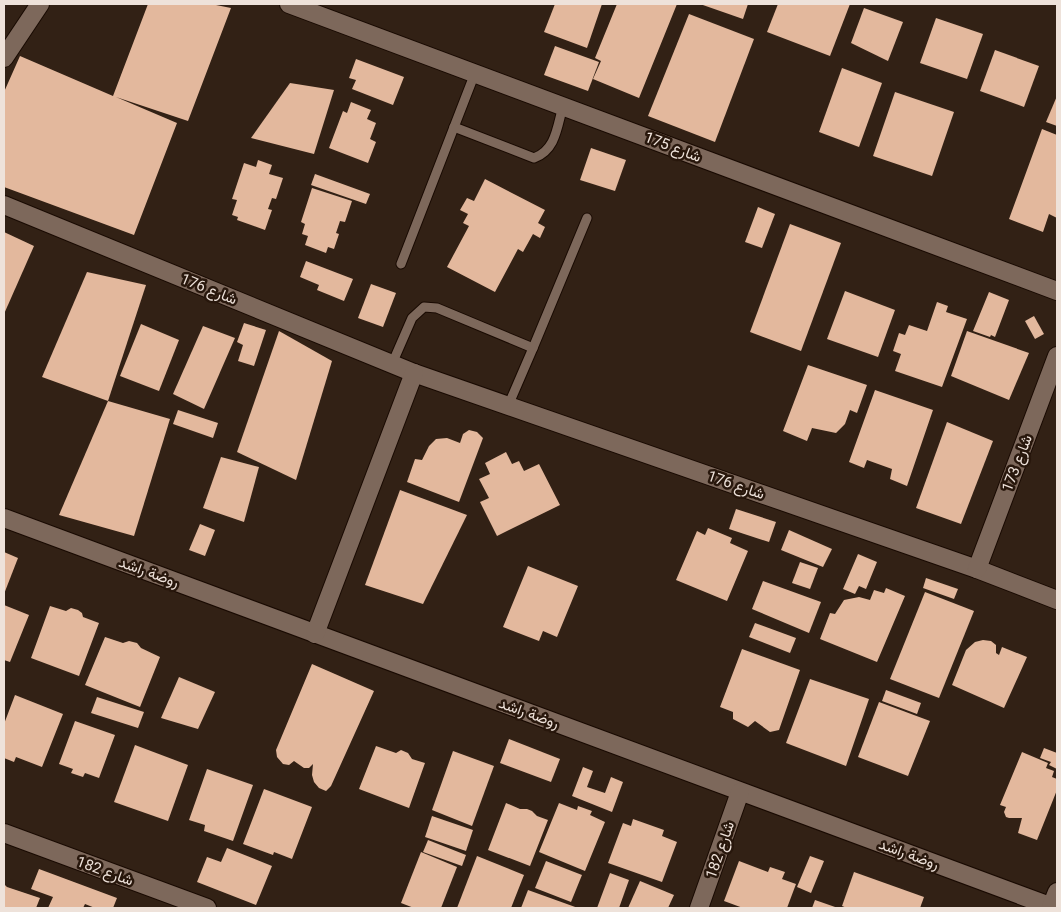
<svg xmlns="http://www.w3.org/2000/svg" width="1061" height="912" font-family="Roboto,Vazirmatn,sans-serif">
  <style>
    .building { fill: #e3b89d }
    .lines { fill: none; stroke-linecap: round; stroke-linejoin: round }
    .lane-casing { stroke: #190a02; stroke-width: 11 }
    .street-casing { stroke: #190a02; stroke-width: 20 }
    .lane { stroke: #7d685b; stroke-width: 9 }
    .street { stroke: #7d685b; stroke-width: 18 }
    .labels { text-anchor: middle; stroke-width: 5; stroke-linejoin: round; paint-order: stroke }
    .street-label { font-size: 15px; fill: #eee2da; stroke: #28170c }
  </style>
  <rect width="100%" height="100%" fill="#322115"/>
  <!-- building -->
  <g class="building">
    <path d="M148 4H211L231 8 188 121 116 97 177 123 134 235 4 187V92L20 56 113 96Z"/>
    <path d="M555 4H602L587 48 544 32Z"/>
    <path d="M617 4H677L639 98 593 79 601 61 595 58Z"/>
    <path d="M700 4H748L743 19Z"/>
    <path d="M778 4H850L830 56 767 32Z"/>
    <path d="M864 8 903 22 888 61 851 43Z"/>
    <path d="M689 14 754 39 715 142 648 116Z"/>
    <path d="M936 18 983 34 967 79 920 63Z"/>
    <path d="M555 46 599 62 588 91 544 75Z"/>
    <path d="M995 50 1039 66 1024 107 980 91Z"/>
    <path d="M356 59 404 77 393 105 352 89 356 80 349 78Z"/>
    <path d="M842 68 882 83 859 147 819 132Z"/>
    <path d="M290 83 334 90 314 154 251 138Z"/>
    <path d="M895 92 954 112 932 176 873 156Z"/>
    <path d="M1057 96V126L1046 122Z"/>
    <path d="M351 102 371 110 367 119 376 123 370 139 376 142 368 163 329 148 343 111 347 113Z"/>
    <path d="M1042 129 1057 135V218L1049 214 1043 232 1009 219Z"/>
    <path d="M591 148 626 160 615 191 580 180Z"/>
    <path d="M258 160 272 165 269 174 283 178 276 199 272 198 268 209 272 210 265 230 237 220 238 217 232 215 237 200 232 199 244 163 256 167Z"/>
    <path d="M315 174 370 194 366 204 311 185Z"/>
    <path d="M485 179 545 210 538 223 545 227 540 238 533 234 523 252 518 249 495 292 447 267 469 226 463 223 468 214 460 210 467 198 474 201Z"/>
    <path d="M312 188 352 201 345 222 340 221 336 233 339 234 334 249 328 247 326 253 305 245 308 236 302 234 305 224 301 222Z"/>
    <path d="M758 207 775 214 762 248 745 242Z"/>
    <path d="M790 224 841 243 801 351 750 332Z"/>
    <path d="M4 232 34 246 4 314Z"/>
    <path d="M306 261 353 279 344 301 317 290 319 285 300 277Z"/>
    <path d="M87 272 146 285 108 401 42 377Z"/>
    <path d="M371 284 396 293 383 327 358 318Z"/>
    <path d="M845 291 895 310 878 357 827 339Z"/>
    <path d="M989 292 1009 300 995 337 991 335 990 337 973 331Z"/>
    <path d="M937 302 948 306 946 312 967 319 942 387 895 371 901 354 893 351 899 333 905 335 909 325 927 331Z"/>
    <path d="M1034 316 1044 334 1035 339 1025 321Z"/>
    <path d="M244 323 266 330 254 366 238 361 243 345 237 342Z"/>
    <path d="M141 324 179 340 159 391 120 376Z"/>
    <path d="M203 326 235 338 204 409 173 394Z"/>
    <path d="M279 331 332 361 296 480 237 452Z"/>
    <path d="M967 331 1029 353 1009 400 951 376Z"/>
    <path d="M808 365 867 385 857 413 850 410 845 424 836 433 812 428 807 441 783 431Z"/>
    <path d="M875 390 933 410 907 486 890 479 892 469 867 460 864 468 849 462Z"/>
    <path d="M108 401 170 419 134 536 59 515Z"/>
    <path d="M178 410 218 423 213 438 173 424Z"/>
    <path d="M947 422 993 441 961 524 916 508Z"/>
    <path d="M469 430 477 432 483 438 459 502 407 482 415 459 422 460 429 446 436 439 447 438 460 443 463 434Z"/>
    <path d="M506 452 512 464 519 461 524 471 539 464 560 505 497 536 480 502 489 498 479 479 490 474 485 463Z"/>
    <path d="M221 457 259 467 244 522 203 508Z"/>
    <path d="M400 490 467 515 423 604 365 585Z"/>
    <path d="M736 509 776 522 769 542 729 529Z"/>
    <path d="M200 524 215 530 205 556 189 550Z"/>
    <path d="M708 528 732 538 730 543 748 551 727 601 676 580 697 531 705 535Z"/>
    <path d="M789 530 832 549 823 567 781 550Z"/>
    <path d="M4 552 18 558 4 594Z"/>
    <path d="M858 554 877 562 866 589 859 586 855 594 843 589Z"/>
    <path d="M800 562 818 568 810 589 792 583Z"/>
    <path d="M528 566 578 586 557 637 543 631 539 641 503 627Z"/>
    <path d="M926 578 958 589 954 599 923 588Z"/>
    <path d="M763 581 821 602 809 633 752 609Z"/>
    <path d="M886 588 905 596 877 662 820 639 830 613 835 614 844 600 859 597 870 600 874 590 884 593Z"/>
    <path d="M925 592 974 611 939 698 890 679Z"/>
    <path d="M4 605 29 615 10 662 4 660Z"/>
    <path d="M50 606 66 611 71 608 78 610 82 613 83 617 99 623 79 676 31 658Z"/>
    <path d="M755 623 796 638 790 653 749 637Z"/>
    <path d="M105 637 123 643 129 641 137 643 141 648 160 657 140 707 85 685Z"/>
    <path d="M983 640 991 641 996 645V653L999 655 1002 647 1027 657 1004 708 952 685 966 650 975 642Z"/>
    <path d="M742 649 800 670 779 730 770 732 755 721 748 727 733 719V712L720 707Z"/>
    <path d="M312 664 374 691 331 786 326 791 319 788 314 782 312 775 313 764 309 768H304L294 761 289 765 283 764 277 757 276 750Z"/>
    <path d="M179 677 215 692 198 729 161 718Z"/>
    <path d="M810 679 869 699 846 766 786 743Z"/>
    <path d="M886 690 921 703 917 714 882 701Z"/>
    <path d="M15 695 63 714 42 767 16 757 14 762 4 758V724Z"/>
    <path d="M97 697 144 712 138 728 91 713Z"/>
    <path d="M879 702 930 721 908 776 858 757Z"/>
    <path d="M75 721 115 735 99 778 85 773 83 777 71 773 73 769 59 764Z"/>
    <path d="M509 739 560 759 551 782 500 763Z"/>
    <path d="M135 745 188 765 168 821 114 802Z"/>
    <path d="M376 746 396 753 401 750 408 753 412 759 425 763 409 808 359 789Z"/>
    <path d="M1044 748 1057 753V769L1049 765 1051 762 1040 758Z"/>
    <path d="M453 751 494 766 472 826 432 810Z"/>
    <path d="M1022 752 1048 763 1046 768 1054 771 1052 777 1057 779V790L1037 840 1018 833 1022 818H1009L1006 817 1004 812 1006 807 1000 805Z"/>
    <path d="M583 767 593 771 587 787 605 793 611 777 623 782 612 812 572 796Z"/>
    <path d="M207 769 253 785 233 841 204 831 205 825 189 820Z"/>
    <path d="M264 789 312 807 292 859 274 852 273 855 243 844Z"/>
    <path d="M506 803 520 809H527L532 811 537 816 548 820 530 866 488 850Z"/>
    <path d="M559 803 577 810 578 806 592 811 590 815 605 822 585 871 539 852Z"/>
    <path d="M432 816 473 830 466 851 425 837Z"/>
    <path d="M633 819 664 830 662 836 677 842 662 882 608 863 623 823 631 826Z"/>
    <path d="M428 840 466 855 462 866 423 852Z"/>
    <path d="M227 848 272 866 256 905 197 882 207 857 221 862Z"/>
    <path d="M421 852 457 867 441 908H414L401 903Z"/>
    <path d="M477 856 524 875 511 908H457Z"/>
    <path d="M810 856 824 861 811 893 797 887Z"/>
    <path d="M546 861 582 875 571 902 535 888Z"/>
    <path d="M739 861 768 872 770 867 785 872 782 879 796 884 787 908H743L724 901Z"/>
    <path d="M39 869 117 898 113 908H95L85 904 83 908H48L53 897 31 889Z"/>
    <path d="M854 872 924 897 920 908H847L842 906Z"/>
    <path d="M610 873 629 880 619 908H597Z"/>
    <path d="M640 881 674 895 668 908H628Z"/>
    <path d="M4 884 7 887 40 898 36 908H4Z"/>
    <path d="M528 890 578 908H521Z"/>
    <path d="M815 900 838 908H812Z"/>
  </g>
  <g class="lines">
    <!-- lane casing -->
    <g class="lane-casing">
      <g id="lane">
        <path d="M454 127 534 158C556 150 557 127 563 106"/>
        <path d="M401 264 475 73"/>
        <path d="M533 348 587 218"/>
        <path d="M392 364 412 318 424 307 437 308 533 348 508 406"/>
      </g>
    </g>
    <!-- street casing -->
    <g class="street-casing">
      <g id="street">
        <path d="M289 4 1057 291"/>
        <path d="M4 58 40 4"/>
        <path d="M4 205 414 373 977 569 1057 600"/>
        <path d="M4 518 1055 908"/>
        <path d="M977 569 1057 356"/>
        <path d="M315 634 414 373"/>
        <path d="M4 833 207 908"/>
        <path d="M1051 907 1057 892"/>
        <path d="M699 908 740 792"/>
      </g>
    </g>
    <!-- lane -->
    <use href="#lane" class="lane"/>
    <!-- street -->
    <use href="#street" class="street"/>
  </g>
  <g class="labels">
    <!-- street labels -->
    <g class="street-label">
      <text transform="translate(673 147) rotate(21)" y="5">شارع 175</text>
      <text transform="translate(209 289) rotate(22)" y="5">شارع 176</text>
      <text transform="translate(1017 463) rotate(-69)" y="5">شارع 173</text>
      <text transform="translate(736 485) rotate(19)" y="5">شارع 176</text>
      <text transform="translate(149 572) rotate(20)" y="5">روضة راشد</text>
      <text transform="translate(529 713) rotate(20)" y="5">روضة راشد</text>
      <text transform="translate(720 850) rotate(-71)" y="5">شارع 182</text>
      <text transform="translate(909 854) rotate(20)" y="5">روضة راشد</text>
      <text transform="translate(105 871) rotate(20)" y="5">شارع 182</text>
    </g>
  </g>
  <!-- border -->
  <rect width="1061" height="912" fill="none" stroke="#eee2da" stroke-width="10"/>
</svg>
